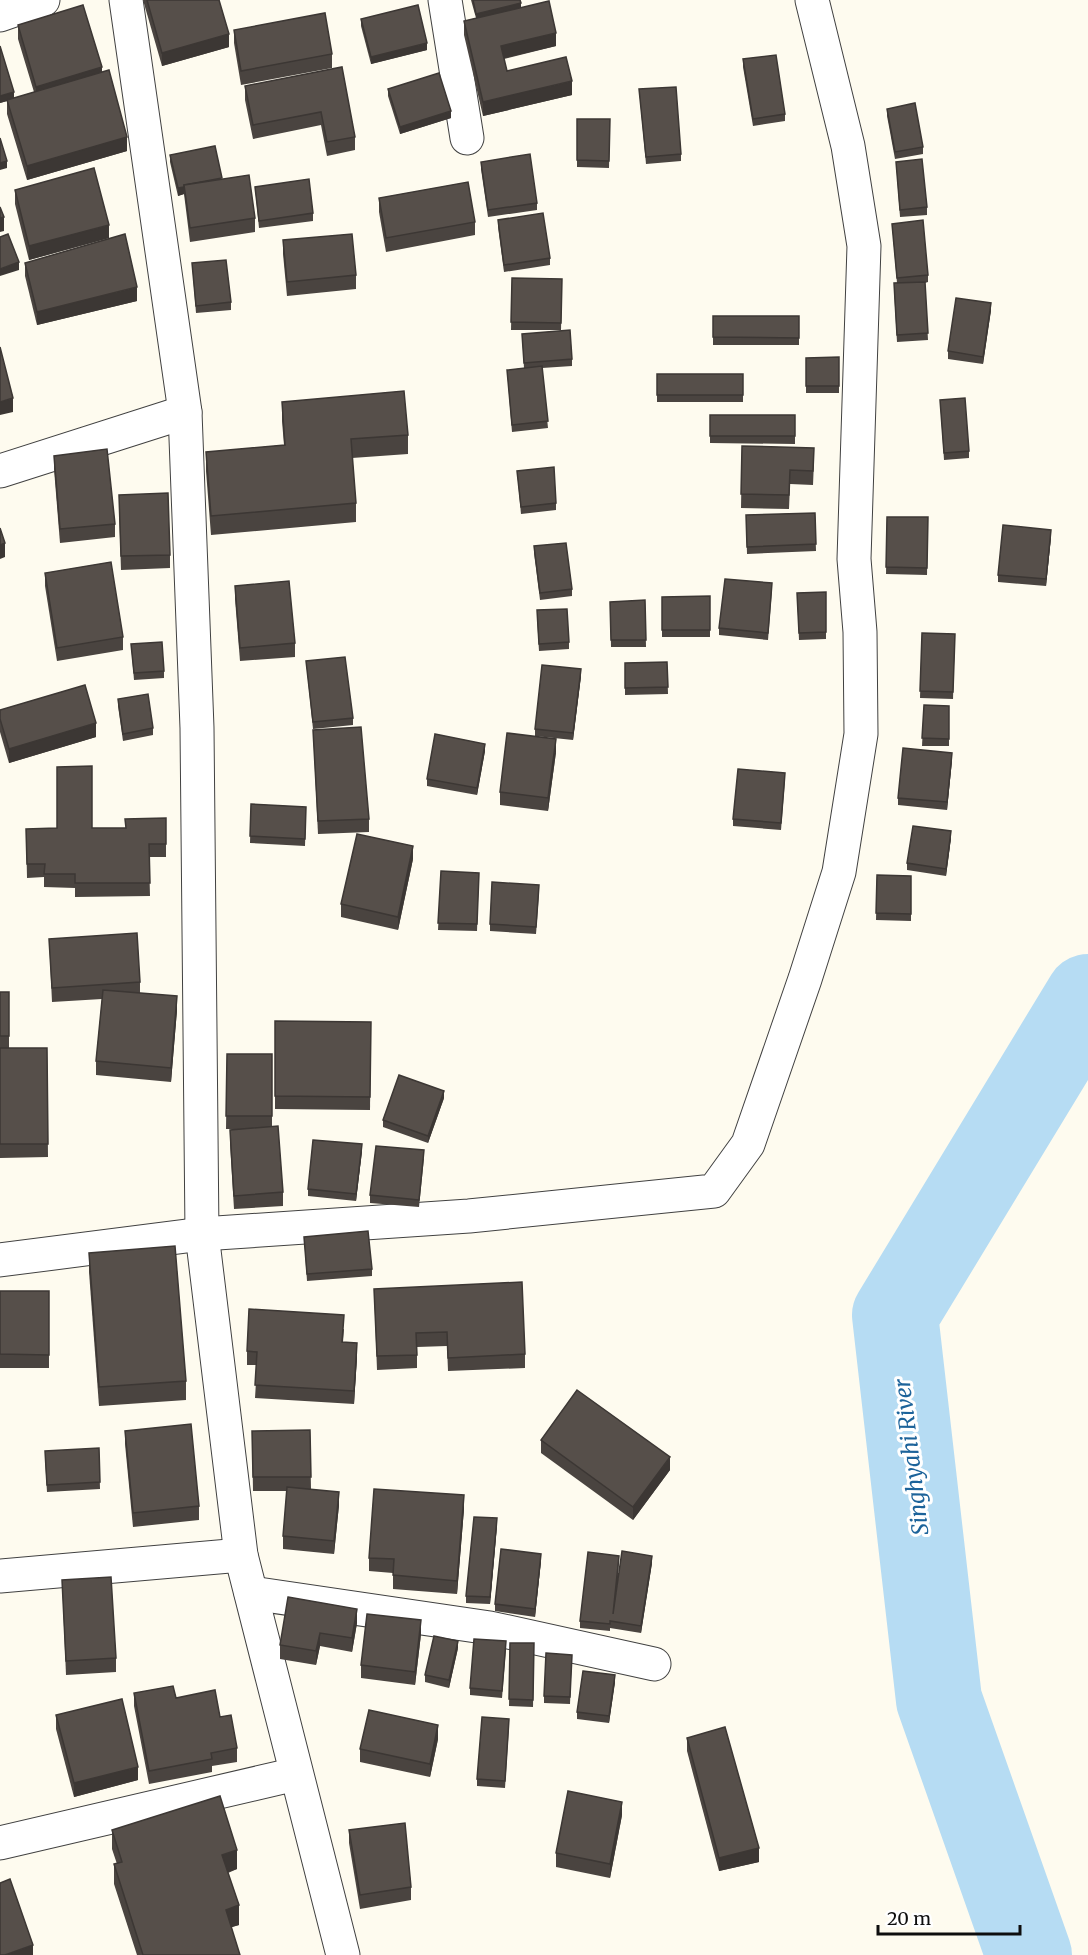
<svg xmlns="http://www.w3.org/2000/svg" width="1088" height="1955" font-family="Merriweather,serif">
  <style>
    .lines { fill: none; stroke-linecap: round; stroke-linejoin: round }
    .river { stroke: #b6dcf3; stroke-width: 86 }
    .street-casing { stroke: #414141; stroke-width: 35 }
    .street { stroke: #fff; stroke-width: 33 }
    .wall { fill: #4a4440 }
    .shaded-wall { fill: #3c3734 }
    .building { fill: #564f4a; stroke: #3c3734; stroke-width: 1.5 }
    .labels { text-anchor: middle; stroke-width: 6; stroke-linejoin: round; paint-order: stroke }
    .water-label { font-size: 22px; font-style: italic; fill: #1c639a; stroke: #fff }
  </style>
  <rect width="100%" height="100%" fill="#fefbef"/>
  <g class="lines">
    <!-- river -->
    <path class="river" d="M1029 1955 939 1700 895 1315 1088 997"/>
    <!-- street casing -->
    <g class="street-casing">
      <g id="street">
        <path d="M126 0 185 412 197 728 202 1234 241 1555 343 1955"/>
        <path d="M445 0 467 138"/>
        <path d="M0 15 43 0"/>
        <path d="M0 471 185 412"/>
        <path d="M0 1260 202 1234 469 1216 714 1191 748 1144 805 979 839 872 861 734 860 632 854 559 864 246 848 146 812 0"/>
        <path d="M0 1576 241 1555"/>
        <path d="M251 1593 490 1628 654 1664"/>
        <path d="M0 1843 296 1774"/>
      </g>
    </g>
    <!-- street -->
    <use href="#street" class="street"/>
  </g>
  <!-- wall -->
  <g class="wall">
    <path d="M143 0H219L229 47 162 66Z"/>
    <path d="M471 0H520L521 8 556 46 504 59 507 71 572 95 483 116 464 35V21L476 18Z"/>
    <path d="M361 19 427 50 371 64 361 26Z"/>
    <path d="M18 25 102 72 127 151 27 180 7 114V101L0 103V46L14 98 34 92 18 39Z"/>
    <path d="M234 30 332 54V68L241 85 234 43Z"/>
    <path d="M743 59 785 114V121L753 126 743 67Z"/>
    <path d="M342 67 355 137V150L327 156 321 125 253 139 245 100V86Z"/>
    <path d="M388 89 451 118 400 134 388 96Z"/>
    <path d="M639 89 681 154V161L646 164Z"/>
    <path d="M887 109 923 147V154L895 159 887 116Z"/>
    <path d="M577 119H610L609 168 577 167Z"/>
    <path d="M170 155 222 179 255 218V232L190 242 184 194 178 196 170 162Z"/>
    <path d="M481 162 537 203V210L488 217 481 169Z"/>
    <path d="M896 162 927 207V215L900 217Z"/>
    <path d="M255 187 313 213V221L259 228Z"/>
    <path d="M15 190 109 238 29 260 15 204Z"/>
    <path d="M379 198 475 222V235L386 252 379 212Z"/>
    <path d="M498 220 550 258V265L504 272 498 227Z"/>
    <path d="M892 224 928 275V282L925 283 928 340 897 342 894 290 897 283Z"/>
    <path d="M283 240 356 275V289L287 296 283 254Z"/>
    <path d="M25 263 137 301 37 325 25 276Z"/>
    <path d="M192 263 231 302V310L196 313Z"/>
    <path d="M512 278 562 279 561 330H511Z"/>
    <path d="M991 310 983 364 948 359V351Z"/>
    <rect x="713" y="316" width="86" height="29"/>
    <path d="M522 334 572 359V366L542 368 548 428 512 432 507 370 524 368Z"/>
    <path d="M839 357V393H806V358Z"/>
    <rect x="657" y="374" width="86" height="28"/>
    <path d="M940 400 969 451V458L944 460Z"/>
    <path d="M282 402 408 435V454L352 458 356 503V522L211 535 206 471V452L284 445 282 421Z"/>
    <path d="M710 415H795V444L710 443Z"/>
    <path d="M742 446 814 461 813 485 790 484 789 509 741 508Z"/>
    <path d="M54 456 115 524V537L60 543 54 469Z"/>
    <path d="M517 471 556 503V510L521 514Z"/>
    <path d="M119 508 170 555V568L121 570Z"/>
    <path d="M815 513 816 551 747 554 746 515Z"/>
    <path d="M887 517H928L927 575 886 574Z"/>
    <path d="M1051 537 1046 586 998 582V575Z"/>
    <path d="M534 546 572 589V596L540 600 534 553Z"/>
    <path d="M45 573 123 637V650L57 661 45 586Z"/>
    <path d="M235 586 295 643V657L240 661 235 599Z"/>
    <path d="M772 590 768 640 719 635V628Z"/>
    <path d="M826 592V639L799 640 797 593Z"/>
    <path d="M710 596V637H662V597Z"/>
    <path d="M645 600 646 647H611L610 602Z"/>
    <path d="M537 617 569 642V649L539 651Z"/>
    <path d="M922 633 955 634 953 699 920 698Z"/>
    <path d="M131 644 164 671V678L134 680Z"/>
    <path d="M306 661 353 718V725L313 729Z"/>
    <path d="M667 662 668 694 625 695V663Z"/>
    <path d="M581 676 573 740 535 736V729Z"/>
    <path d="M118 699 153 728V735L123 741 118 706Z"/>
    <path d="M924 705 949 706V746H922Z"/>
    <path d="M0 710 96 737 9 763 0 732Z"/>
    <path d="M313 730 369 819V832L318 834Z"/>
    <path d="M485 751 477 795 427 786V779Z"/>
    <path d="M556 752 548 811 500 805V792Z"/>
    <path d="M952 760 947 810 898 805V798Z"/>
    <path d="M785 780 781 830 733 826V819Z"/>
    <path d="M251 804 306 807 305 846 250 843Z"/>
    <path d="M166 818V857H149L150 896 75 897V888L44 887V877L27 878 26 829 125 828Z"/>
    <path d="M951 838 946 876 907 870V863Z"/>
    <path d="M413 859 398 930 341 917V904Z"/>
    <path d="M441 871 479 873 477 931 438 930Z"/>
    <path d="M877 875 911 876V921L876 920Z"/>
    <path d="M539 893 536 934 490 931V924Z"/>
    <path d="M49 939 140 982V993L177 1010 171 1082 96 1075V1061L102 999 52 1002Z"/>
    <path d="M0 992H9V1048H47L48 1157 0 1158Z"/>
    <path d="M275 1021 371 1022 370 1110 275 1109Z"/>
    <path d="M227 1054H272V1126L283 1192V1206L234 1209 230 1144V1130L239 1129H226Z"/>
    <path d="M444 1098 428 1143 383 1127V1120Z"/>
    <path d="M362 1151 356 1201 308 1196V1189Z"/>
    <path d="M424 1158 419 1207 370 1203V1195Z"/>
    <path d="M304 1237 372 1269V1276L307 1281Z"/>
    <path d="M89 1253 186 1381V1400L99 1406 89 1272Z"/>
    <path d="M374 1289 525 1354V1368L448 1371 447 1346 417 1347V1368L377 1370Z"/>
    <rect x="0" y="1291" width="49" height="77"/>
    <path d="M344 1329 343 1342 357 1357 354 1404 255 1398 257 1365H247V1351Z"/>
    <path d="M310 1430 311 1489 339 1505 334 1554 283 1549V1536L287 1491H253L252 1431Z"/>
    <path d="M125 1431 199 1506V1520L133 1527 125 1444Z"/>
    <path d="M541 1440 670 1470 633 1520 541 1453Z"/>
    <path d="M99 1448 100 1489 47 1492 45 1458Z"/>
    <path d="M464 1509 457 1594 393 1589V1573L369 1571V1558Z"/>
    <path d="M497 1525 490 1604 466 1603V1596Z"/>
    <path d="M541 1561 535 1617 495 1611V1604Z"/>
    <path d="M619 1563 615 1599 652 1563 641 1633 610 1628V1631L580 1628V1621Z"/>
    <path d="M62 1580 116 1658V1672L66 1675Z"/>
    <path d="M357 1623 352 1652 320 1646 316 1665 280 1659V1645Z"/>
    <path d="M421 1634 415 1685 361 1678V1665Z"/>
    <path d="M510 1643H534L533 1707 509 1706Z"/>
    <path d="M458 1648 449 1688 425 1682V1675Z"/>
    <path d="M506 1648 502 1698 470 1695V1688Z"/>
    <path d="M572 1655 570 1704 544 1703V1696Z"/>
    <path d="M615 1682 609 1723 577 1719V1712Z"/>
    <path d="M134 1693 176 1698 220 1717 237 1748V1762L212 1766V1772L149 1784 134 1706Z"/>
    <path d="M56 1715 138 1780 74 1797 56 1729Z"/>
    <path d="M509 1726 505 1788 477 1786V1779Z"/>
    <path d="M687 1738 759 1862 719 1871 687 1751Z"/>
    <path d="M438 1739 430 1777 360 1762V1749Z"/>
    <path d="M622 1815 610 1878 556 1867V1853Z"/>
    <path d="M112 1830 237 1869 228 1873 239 1925 231 1927 240 1955H137L114 1884V1864H117L112 1849Z"/>
    <path d="M349 1830 411 1887V1900L360 1909 349 1843Z"/>
  </g>
  <!-- shaded-wall -->
  <g class="shaded-wall">
    <path d="M521 3V10L476 21V14Z"/>
    <path d="M556 33V46L501 59V46Z"/>
    <path d="M229 34V47L162 66V53Z"/>
    <path d="M427 43V50L371 64V57Z"/>
    <path d="M102 67V80L36 101V87Z"/>
    <path d="M572 81V95L483 116V102Z"/>
    <path d="M14 92V99L0 103V96Z"/>
    <path d="M451 111V118L400 134V127Z"/>
    <path d="M127 137V151L27 180V166Z"/>
    <path d="M7 161V168L0 170V163Z"/>
    <path d="M184 187V194L178 196V188Z"/>
    <path d="M4 217V231L0 232V218Z"/>
    <path d="M109 225V238L29 260V246Z"/>
    <path d="M19 262V270L0 276V269Z"/>
    <path d="M137 287V301L37 325V312Z"/>
    <path d="M991 303V310L983 364V357Z"/>
    <path d="M13 398V412L0 415V402Z"/>
    <path d="M1051 530V537L1046 586V579Z"/>
    <path d="M5 543V557L0 559V545Z"/>
    <path d="M581 669V676L573 740V733Z"/>
    <path d="M96 723V737L9 763V749Z"/>
    <path d="M556 739V752L548 811V798Z"/>
    <path d="M485 744V751L477 795V788Z"/>
    <path d="M952 753V760L947 810V802Z"/>
    <path d="M951 831V838L946 876V869Z"/>
    <path d="M413 846V859L398 930V917Z"/>
    <path d="M177 996V1010L171 1082V1068Z"/>
    <path d="M444 1091V1098L428 1143V1136Z"/>
    <path d="M362 1144V1151L356 1201V1194Z"/>
    <path d="M357 1343V1357L354 1404V1391Z"/>
    <path d="M670 1457V1470L633 1520V1507Z"/>
    <path d="M339 1492V1505L334 1554V1541Z"/>
    <path d="M464 1495V1509L457 1594V1581Z"/>
    <path d="M497 1518V1525L490 1604V1597Z"/>
    <path d="M541 1554V1561L535 1617V1609Z"/>
    <path d="M652 1556V1563L641 1633V1626Z"/>
    <path d="M357 1609V1623L352 1652V1638Z"/>
    <path d="M421 1620V1634L415 1685V1672Z"/>
    <path d="M320 1633V1646L316 1665V1651Z"/>
    <path d="M458 1641V1648L449 1688V1680Z"/>
    <path d="M615 1675V1682L609 1723V1716Z"/>
    <path d="M438 1725V1739L430 1777V1764Z"/>
    <path d="M138 1767V1780L74 1797V1783Z"/>
    <path d="M622 1802V1815L610 1878V1864Z"/>
    <path d="M759 1848V1862L719 1871V1858Z"/>
    <path d="M237 1850V1869L222 1874V1855Z"/>
    <path d="M239 1905V1925L226 1929V1910Z"/>
    <path d="M33 1945V1955H5Z"/>
  </g>
  <!-- building -->
  <g class="building">
    <path d="M147 0H219L229 34 162 53Z"/>
    <path d="M473 0H520L521 3 476 14Z"/>
    <path d="M549 1 556 33 501 46 507 71 566 57 572 81 483 102 464 21Z"/>
    <path d="M83 5 102 67 36 87 18 25Z"/>
    <path d="M418 5 427 43 371 57 361 19Z"/>
    <path d="M325 13 332 54 241 71 234 30Z"/>
    <path d="M0 46 14 92 0 96Z"/>
    <path d="M776 55 785 114 753 119 743 59Z"/>
    <path d="M342 67 355 137 327 142 321 112 253 125 245 86Z"/>
    <path d="M109 70 127 137 27 166 7 100Z"/>
    <path d="M439 73 451 111 400 127 388 89Z"/>
    <path d="M676 87 681 154 646 157 639 89Z"/>
    <path d="M915 103 923 147 895 152 887 109Z"/>
    <path d="M577 119H610L609 161 577 160Z"/>
    <path d="M0 138 7 161 0 163Z"/>
    <path d="M215 146 222 178 184 185V187L178 188 170 155Z"/>
    <path d="M530 154 537 203 488 210 481 162Z"/>
    <path d="M922 159 927 207 900 210 896 162Z"/>
    <path d="M94 168 109 225 29 246 15 190Z"/>
    <path d="M249 175 255 218 190 228 184 185Z"/>
    <path d="M309 179 313 213 259 221 255 187Z"/>
    <path d="M468 182 475 222 386 238 379 198Z"/>
    <path d="M0 207 4 217 0 218Z"/>
    <path d="M543 213 550 258 504 265 498 220Z"/>
    <path d="M923 220 928 275 897 278 892 224Z"/>
    <path d="M8 234 19 262 0 269V237Z"/>
    <path d="M125 234 137 287 37 312 25 263Z"/>
    <path d="M352 234 356 275 287 282 283 240Z"/>
    <path d="M226 260 231 302 196 306 192 263Z"/>
    <path d="M512 278 562 279 561 323 511 322Z"/>
    <path d="M925 282 928 333 897 335 894 283Z"/>
    <path d="M956 298 991 303 983 357 948 351Z"/>
    <path d="M713 316H799V338L713 337Z"/>
    <path d="M570 330 572 359 524 363 522 334Z"/>
    <path d="M0 347 13 398 0 402Z"/>
    <path d="M839 357V386H806V358Z"/>
    <path d="M542 366 548 421 512 425 507 370Z"/>
    <rect x="657" y="374" width="86" height="21"/>
    <path d="M404 391 408 435 351 439 356 503 211 516 206 452 285 445 282 402Z"/>
    <path d="M965 398 969 451 944 453 940 400Z"/>
    <rect x="710" y="415" width="85" height="21"/>
    <path d="M742 446 814 448 813 471 790 470 789 495 741 494Z"/>
    <path d="M107 449 115 524 60 529 54 456Z"/>
    <path d="M554 467 556 503 521 507 517 471Z"/>
    <path d="M168 493 170 555 121 556 119 495Z"/>
    <path d="M815 513 816 544 747 547 746 515Z"/>
    <path d="M887 517H928L927 568 886 567Z"/>
    <path d="M1003 525 1051 530 1046 579 998 575Z"/>
    <path d="M0 528 5 543 0 545Z"/>
    <path d="M566 543 572 589 540 593 534 546Z"/>
    <path d="M111 562 123 637 57 648 45 573Z"/>
    <path d="M725 579 772 583 768 633 719 628Z"/>
    <path d="M289 581 295 643 240 648 235 586Z"/>
    <path d="M826 592V632L799 633 797 593Z"/>
    <path d="M710 596V630H662V597Z"/>
    <path d="M645 600 646 640H611L610 602Z"/>
    <path d="M567 609 569 642 539 644 537 610Z"/>
    <path d="M922 633 955 634 953 692 920 691Z"/>
    <path d="M162 642 164 671 134 673 131 644Z"/>
    <path d="M345 657 353 718 313 722 306 661Z"/>
    <path d="M667 662 668 687 625 688V663Z"/>
    <path d="M542 665 581 669 573 733 535 729Z"/>
    <path d="M85 685 96 723 9 749 0 719V710Z"/>
    <path d="M148 694 153 728 123 734 118 699Z"/>
    <path d="M924 705 949 706V739L922 738Z"/>
    <path d="M361 727 369 819 318 821 313 730Z"/>
    <path d="M507 733 556 739 548 798 500 792Z"/>
    <path d="M435 734 485 744 477 788 427 779Z"/>
    <path d="M903 748 952 753 947 802 898 798Z"/>
    <path d="M92 766V828H126L125 819 166 818V844H149L150 883H75V874H44L45 864H27L26 829 57 828V767Z"/>
    <path d="M738 769 785 773 781 823 733 819Z"/>
    <path d="M251 804 306 807 305 839 250 836Z"/>
    <path d="M913 826 951 831 946 869 907 863Z"/>
    <path d="M357 834 413 846 398 917 341 904Z"/>
    <path d="M441 871 479 873 477 924 438 923Z"/>
    <path d="M877 875 911 876V914L876 913Z"/>
    <path d="M492 882 539 885 536 927 490 924Z"/>
    <path d="M137 933 140 982 52 988 49 939Z"/>
    <path d="M103 990 177 996 171 1068 96 1061Z"/>
    <rect x="0" y="992" width="9" height="44"/>
    <path d="M275 1021 371 1022 370 1097 275 1096Z"/>
    <path d="M0 1048H47L48 1144H0Z"/>
    <path d="M227 1054H272V1116H226Z"/>
    <path d="M399 1075 444 1091 428 1136 383 1120Z"/>
    <path d="M278 1126 283 1192 234 1196 230 1130Z"/>
    <path d="M313 1140 362 1144 356 1194 308 1189Z"/>
    <path d="M376 1146 424 1150 419 1200 370 1195Z"/>
    <path d="M368 1231 372 1269 307 1274 304 1237Z"/>
    <path d="M175 1246 186 1381 99 1387 89 1253Z"/>
    <path d="M522 1282 525 1354 448 1358 447 1332 416 1333 417 1355 377 1356 374 1289Z"/>
    <path d="M0 1291H49V1355L0 1354Z"/>
    <path d="M249 1309 344 1315 342 1342 357 1343 354 1391 255 1385 257 1352 247 1351Z"/>
    <path d="M577 1390 670 1457 633 1507 541 1440Z"/>
    <path d="M191 1424 199 1506 133 1513 125 1431Z"/>
    <path d="M310 1430 311 1477H253L252 1431Z"/>
    <path d="M99 1448 100 1482 47 1485 45 1451Z"/>
    <path d="M287 1487 339 1492 334 1541 283 1536Z"/>
    <path d="M374 1489 464 1495 457 1581 393 1575 394 1559 369 1558Z"/>
    <path d="M474 1517 497 1518 490 1597 466 1596Z"/>
    <path d="M501 1549 541 1554 535 1609 495 1604Z"/>
    <path d="M622 1551 652 1556 641 1626 610 1621V1624L580 1621 588 1552 619 1556 613 1614Z"/>
    <path d="M111 1577 116 1658 66 1661 62 1580Z"/>
    <path d="M288 1597 357 1609 352 1638 320 1633 316 1651 280 1645Z"/>
    <path d="M367 1614 421 1620 415 1672 361 1665Z"/>
    <path d="M434 1636 458 1641 449 1680 425 1675Z"/>
    <path d="M474 1639 506 1641 502 1691 470 1688Z"/>
    <path d="M510 1643H534L533 1700 509 1699Z"/>
    <path d="M546 1653 572 1655 570 1697 544 1696Z"/>
    <path d="M583 1671 615 1675 609 1716 577 1712Z"/>
    <path d="M173 1686 176 1698 215 1690 220 1717 231 1715 237 1748 211 1753 212 1759 149 1771 134 1693Z"/>
    <path d="M122 1699 138 1767 74 1783 56 1715Z"/>
    <path d="M369 1710 438 1725 430 1764 360 1749Z"/>
    <path d="M482 1717 509 1719 505 1781 477 1779Z"/>
    <path d="M725 1727 759 1848 719 1858 687 1738Z"/>
    <path d="M568 1791 622 1802 610 1864 556 1853Z"/>
    <path d="M220 1796 237 1850 222 1855 239 1905 226 1910 240 1955H143L114 1864 122 1862 112 1830Z"/>
    <path d="M405 1823 411 1887 360 1895 349 1830Z"/>
    <path d="M10 1879 33 1945 5 1955H0V1883Z"/>
  </g>
  <g class="labels">
    <!-- water labels -->
    <g class="water-label">
      <text transform="translate(911 1457) rotate(-97)" y="8">Singhyahi River</text>
    </g>
  </g>
  <!-- scale -->
  <path d="M878 1925v9h142v-9" fill="none" stroke="#0e0e0e" stroke-width="3"/>
  <text x="887" y="1925" font-size="18" fill="#0e0e0e" stroke="#ffffff" stroke-width="4.5" paint-order="stroke">20 m</text>
</svg>
